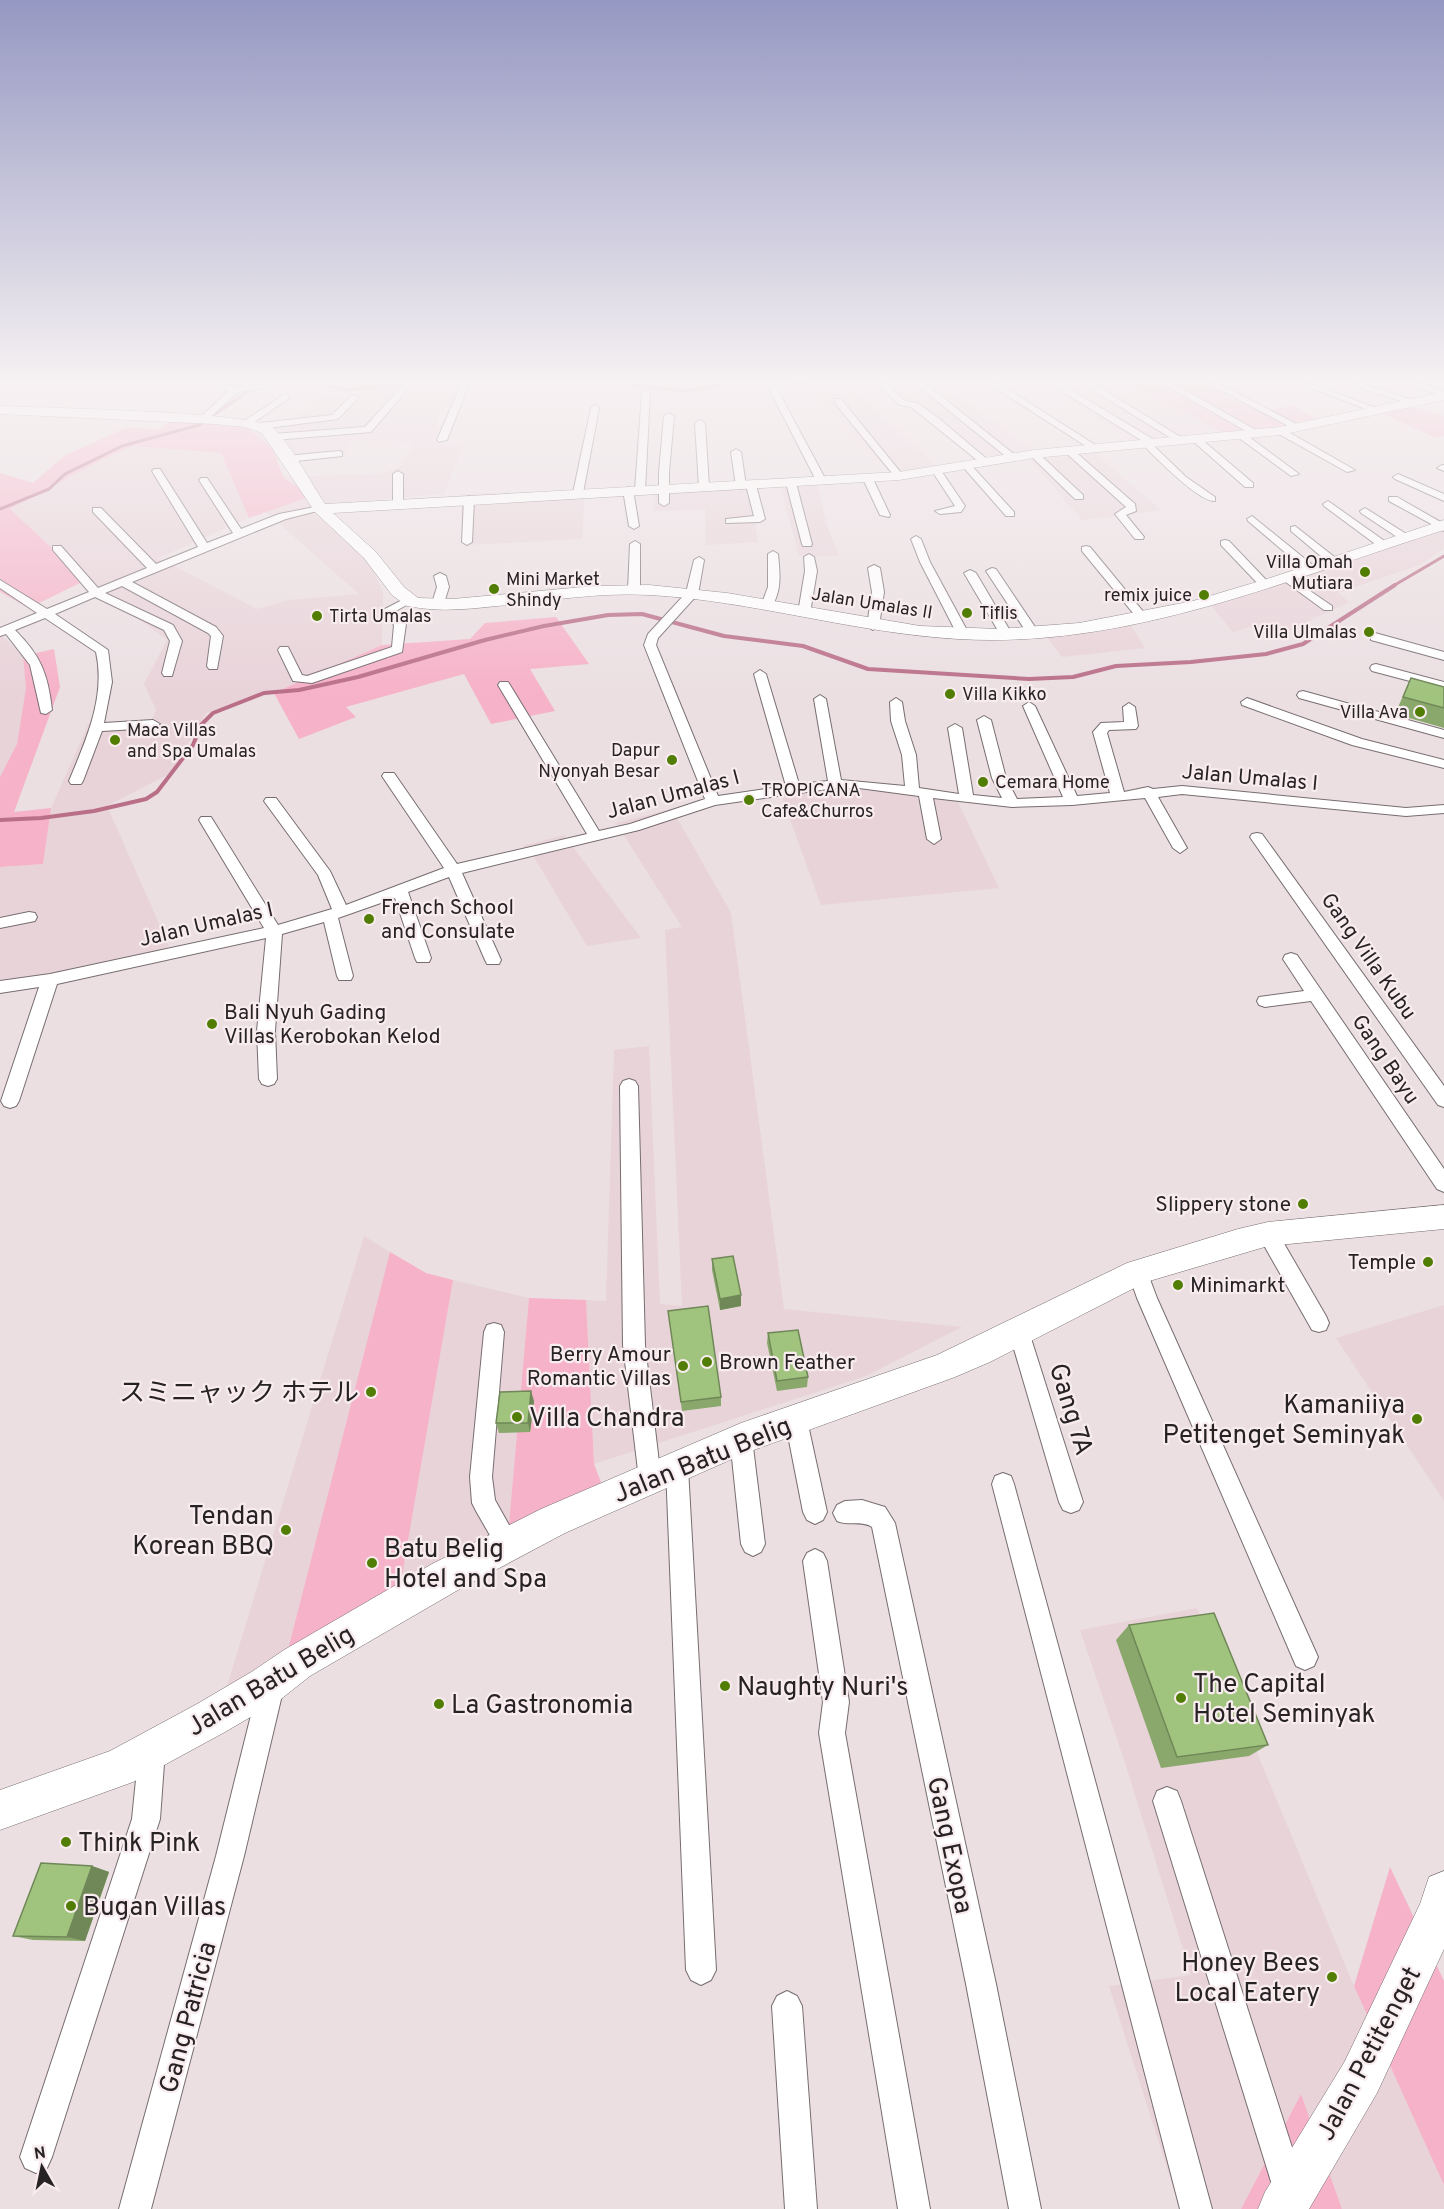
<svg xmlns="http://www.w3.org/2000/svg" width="1444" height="2209" font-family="Overpass,'Noto Sans JP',sans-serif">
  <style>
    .built { fill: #e8d3d9 }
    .green { fill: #f6b2c8 }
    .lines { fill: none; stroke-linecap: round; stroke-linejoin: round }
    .stream-far1 { stroke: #ba6f89; stroke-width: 3 }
    .stream { stroke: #ba6f89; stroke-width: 4 }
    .street-casing { stroke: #776d70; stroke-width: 2 }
    .secondary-casing { stroke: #776d70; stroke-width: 1 }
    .street { fill: #fff; fill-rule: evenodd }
    .secondary { fill: #fff; fill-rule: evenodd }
    .wall { fill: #8aa86c }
    .shaded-wall { fill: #708858 }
    .building { fill: #a0c37e; stroke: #708858; stroke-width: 1.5 }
    .poi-dot { fill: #507d02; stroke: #f8ecef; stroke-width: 2 }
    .labels { text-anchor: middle; stroke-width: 4.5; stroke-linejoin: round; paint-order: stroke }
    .far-poi-label { font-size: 18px; fill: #272224; stroke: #f8ecef; text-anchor: start }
    .far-street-label { font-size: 18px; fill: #272224; stroke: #f8ecef }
    .street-label { font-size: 21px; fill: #272224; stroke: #f8ecef }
    .poi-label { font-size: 21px; fill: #272224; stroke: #f8ecef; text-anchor: start }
    .near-poi-label { font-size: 26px; fill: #272224; stroke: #f8ecef; text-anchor: start }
    .near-street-label { font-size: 26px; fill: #272224; stroke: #f8ecef }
  </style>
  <rect width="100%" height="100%" fill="#ebdfe2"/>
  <!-- built -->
  <g class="built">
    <path d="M424 384H462L451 404 439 411 435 444 463 445 444 494 322 504 372 567 383 592 382 645 274 693 206 713 171 773 107 806 169 946 158 955 41 977 0 980V867L43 864 51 808 89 723 150 724 156 710 144 684 167 640 86 580 10 509 103 459 133 446 221 453 249 518 156 559 163 560 257 609 289 600 359 594 266 512 312 496 284 477 384 473 401 466 415 443 352 440 343 456 278 461 273 450 254 432 277 421 294 419 302 414 317 398 391 385 401 387Z"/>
    <path d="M825 384H849L938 468 893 475 810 390Z"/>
    <path d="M898 384H939L1038 453 1089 448 1161 510 1082 520 1026 456 979 462 916 411 882 387Z"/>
    <path d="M1045 384H1133L1229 436 1256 433 1266 442 1242 445 1229 436 1135 444Z"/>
    <path d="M749 483 758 542 706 545 705 509 654 511 655 489Z"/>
    <path d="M817 483 826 523 839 556H799L780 484Z"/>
    <path d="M585 490 582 539 465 545 459 494Z"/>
    <path d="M1444 519V548L1422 564 1338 593 1349 602 1271 639 1256 625 1233 632 1206 600Z"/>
    <path d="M1126 618 1145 648 1062 657 1042 630Z"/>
    <path d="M0 633 23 656 26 688 17 744 0 777Z"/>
    <path d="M832 779 955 796 999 888 821 905 779 789Z"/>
    <path d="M672 809 731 913 784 1309 962 1327 866 1376 594 1464 586 1300 606 1301 614 1050 649 1046 660 1304 682 1306 665 930 682 927 616 823Z"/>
    <path d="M564 835 641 938 587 946 531 852 522 846Z"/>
    <path d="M364 1236 390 1252 283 1669 223 1699Z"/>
    <path d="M453 1280 529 1298 508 1535 399 1593Z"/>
    <path d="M1444 1305V1501L1336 1338Z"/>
    <path d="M1197 1608 1354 1986 1444 2185V2209H1342L1301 2094 1241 2209H1180L1109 1986 1191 1975 1125 1763 1080 1630Z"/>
  </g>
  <!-- green -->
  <g class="green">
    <path d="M1133 384H1224L1243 393 1226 396 1263 413 1291 405 1318 419 1256 433 1229 436Z"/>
    <path d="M1401 404 1444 416V436L1436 438 1372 409Z"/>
    <path d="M176 417 241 421 273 450 284 478 312 496 249 518 221 453 133 446 103 459 10 509 86 580 29 608 0 592V473L33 483 64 456 125 428 159 429Z"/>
    <path d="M556 617 589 664 530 669 555 711 491 724 464 674 346 707 356 717 299 739 274 693 382 645 470 639 485 623Z"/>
    <path d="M54 649 60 687 14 812 51 808 43 864 0 867V777L17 744 26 688 23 656Z"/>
    <path d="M390 1252 426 1273 453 1280 399 1593 283 1669Z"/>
    <path d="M529 1298 586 1300 594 1464 602 1485 508 1535Z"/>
    <path d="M1390 1867 1444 1981V2185L1354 1986Z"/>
    <path d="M1301 2094 1342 2209H1241Z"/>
  </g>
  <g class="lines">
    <!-- stream-far1 -->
    <g class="stream-far1">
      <path d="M320 384 349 390 395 384"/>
      <path d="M621 384 683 391 727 384"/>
      <path d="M788 384H810"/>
      <path d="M0 509 49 489 65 474 122 446 199 425 253 388"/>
      <path d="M1393 586 1444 556"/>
    </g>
    <!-- stream -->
    <path class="stream" d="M0 820 41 818 94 811 146 799 157 792 193 745 201 725 213 713 264 693 299 690 358 677 485 640 544 626 608 615 642 614 724 636 803 646 868 669 1029 679 1073 677 1116 666 1191 662 1266 654 1303 644 1395 585"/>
    <!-- street casing -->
    <g class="street-casing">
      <g id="street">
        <path d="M211 384 235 387 286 384 238 392 205 422H199V418L229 391Z"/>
        <path d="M461 384H469L447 440 439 442 437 440Z"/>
        <path d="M878 384H887L905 401 917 403 936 416 988 460V464H982L911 407 899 405Z"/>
        <path d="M916 384H926L1015 455V459H1009Z"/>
        <path d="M989 384H1000L1100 448 1092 450Z"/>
        <path d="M1050 384H1061L1156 441 1158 443 1154 446 1186 477 1215 497V501C1200 503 1156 458 1144 446V442Z"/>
        <path d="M1083 384H1094L1187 441 1179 443Z"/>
        <path d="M1163 384H1174L1263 434 1255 436Z"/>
        <path d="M1209 384H1220L1302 427 1294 429Z"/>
        <path d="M1300 384H1313L1381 410 1374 412Z"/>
        <path d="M1348 384H1363L1418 402 1411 404Z"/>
        <path d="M1410 384H1424L1444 391V397Z"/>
        <path d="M767 385H775L827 482 826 484 817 482Z"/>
        <path d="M400 388 407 390 371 432 273 440 268 437 273 434 365 427Z"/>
        <path d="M646 390 650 393 645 490 640 493 635 490 642 393Z"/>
        <path d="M285 394 289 397 288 399 250 425H244V421Z"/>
        <path d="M352 395 359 397 338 419 260 429 255 426 260 423 332 415Z"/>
        <path d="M835 399H841L902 474V478H896L835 403Z"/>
        <path d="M595 405 599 408 583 493 578 496 573 493 591 408Z"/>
        <path d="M669 413 674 416 669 472V503L664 506 659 503V472L664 416Z"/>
        <path d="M700 420 705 423 709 487 704 490 699 487 695 423Z"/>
        <path d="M1277 429H1283L1355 470 1347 472 1277 433Z"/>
        <path d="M1239 434H1245L1299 474 1291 476 1239 438Z"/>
        <path d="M1194 438H1200L1253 483V487H1245L1194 442Z"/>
        <path d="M1065 448H1071L1135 504 1136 511 1126 515 1144 537 1143 539H1135L1115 514 1126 507 1065 452Z"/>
        <path d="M736 449 741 452 746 486 741 489 736 486 731 452Z"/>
        <path d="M339 451 342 452V456L287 462 282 459 287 456Z"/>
        <path d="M1031 452H1037L1083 495V499H1075L1031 456Z"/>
        <path d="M964 464H970L1014 512V516H1006L964 468Z"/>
        <path d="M1442 465H1444V471L1437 468Z"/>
        <path d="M937 468 940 469 965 506 961 512 940 514 935 511 955 506 932 471Z"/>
        <path d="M154 469H160L207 543 233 533 199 480 201 478H207L241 529 279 514 320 506 325 509 286 519 132 582 216 627 223 636 217 669H209L207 666 211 636 208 633 122 586 105 593 173 625 182 641 172 676H164L162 673 170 641 164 630 95 597 55 614 108 650 112 682 104 723 153 720 160 724 153 728 102 731 83 781 81 784H71L69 781C86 740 106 697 96 652L45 618 15 630C41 656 48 674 52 710L46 714 41 713 30 665 6 634 0 636V628L37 613 0 588V580L47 609 89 592 53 550V546H61L98 588 147 568 93 512V508H101L156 564 198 547 152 471Z"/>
        <path d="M398 471 403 474V503L398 506 393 503V474Z"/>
        <path d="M1398 474 1444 494V501L1395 479 1393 477Z"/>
        <path d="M868 476 873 479 890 515 889 517 880 515 863 479Z"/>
        <path d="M791 480 796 483 812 544 811 546H803L802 544 786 483Z"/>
        <path d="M747 483 756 485 765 519 760 522 726 523V519L754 516 746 485Z"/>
        <path d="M628 487 633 490 639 526 634 529 629 526 623 490Z"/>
        <path d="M469 496 474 499 472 542 467 545 462 542 464 499Z"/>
        <path d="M1389 497H1397L1444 524V531L1389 501Z"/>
        <path d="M1328 501 1386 542V546H1378L1324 506 1323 504Z"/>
        <path d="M1365 508 1408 535V539H1400L1361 513 1360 511Z"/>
        <path d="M1252 516 1315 567V571H1307L1248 521 1247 519Z"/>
        <path d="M1295 526 1337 559V563H1329L1291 531V527Z"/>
        <path d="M916 536 921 539 930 562 969 634 967 637 963 638 957 634 920 562 911 539Z"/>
        <path d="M1225 540 1229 541 1269 583V587H1261L1221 545V541Z"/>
        <path d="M635 541 640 544V590L634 593 628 590 630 544Z"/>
        <path d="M1086 546 1090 547 1146 615V619H1138L1082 551V547Z"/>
        <path d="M773 551 778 554C780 574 782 591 771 608L767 609 761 606 768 587V554Z"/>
        <path d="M809 554 814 557 817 571 810 613 804 616 798 613 805 571 804 557Z"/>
        <path d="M699 557 704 560 698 594 658 638 656 645 718 796 786 786 754 674 760 670 766 674 799 784 828 781 814 699 820 695 826 699 841 780 905 786 902 755 891 721 890 702 896 698 902 702 905 721 916 755 919 788 959 794 948 728 955 724 962 728 973 795 1002 798 992 778 977 720 984 716 991 720 1006 778 1017 799 1063 797 1023 706 1029 702 1035 706 1077 796 1110 793 1093 732 1101 723 1124 722 1123 707 1129 703 1135 707 1138 726 1136 729 1109 730 1107 733 1124 792 1148 787 1153 789 1182 786 1406 808 1444 805V813L1406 816 1182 794 1158 797 1187 848 1180 853 1173 848 1145 798 1072 805 1012 807 933 798 941 839 934 844 927 839 919 796 859 788H835L715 805 639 830 462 873 501 960 499 964H487L485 960 449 877 408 892 431 958 429 962H417L415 958 395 898 338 918 353 976 351 980H339L337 976 324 922 282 934 275 1031 277 1079 274 1084 268 1086 262 1084 259 1079 257 1031 266 938 57 984 19 1101 16 1106 10 1108 4 1106 1 1101 39 987 0 993V981L50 974 264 928 199 820 201 817H211L278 925 332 909 318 875 264 801 266 798H276L330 871 346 905 444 868 382 776 384 773H394L457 864 587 834 498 685 500 682H508L510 685 599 831 630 824 705 799 644 645 648 634 686 593 694 560Z"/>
        <path d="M874 565 880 568 884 592 879 626 873 630 867 626 872 592 868 568Z"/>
        <path d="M992 568 996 569 1039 633 1037 636 1033 637 1027 633 986 571Z"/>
        <path d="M970 570 976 573 1012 634 1010 637 1006 638 1000 634 964 573Z"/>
        <path d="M440 573 446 576 449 587 444 603 438 606 432 603 437 587 434 576Z"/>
        <path d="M1287 575 1332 606V610H1324L1283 580V576Z"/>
        <path d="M408 597 412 598V602L394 612 406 624 402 652 312 683 293 681 278 650 280 647H288L302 675 307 676 392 647 394 625 381 611Z"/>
        <path d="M1375 633 1444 652V660L1371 640V634Z"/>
        <path d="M1376 664 1444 682V690L1372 671 1370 668 1372 665Z"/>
        <path d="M1303 691 1444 730V738L1299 698 1297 695 1299 692Z"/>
        <path d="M1247 698 1362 739 1444 760V768L1352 745 1242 705 1241 702Z"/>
        <path d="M1257 833 1262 834 1444 1086V1107L1438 1105 1252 840 1250 837 1252 834Z"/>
        <path d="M29 912 35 913 37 917 35 921 0 928V918Z"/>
        <path d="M1291 953 1297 955 1444 1169V1192L1437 1189 1311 1001 1265 1007 1259 1005 1257 1001 1259 997 1304 991 1283 959 1285 955Z"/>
        <path d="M629 1079 635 1081 638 1086 645 1345 661 1479 658 1487 650 1490 642 1487 639 1479 623 1345 620 1086 623 1081Z"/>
        <path d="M1268 1226 1275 1228 1326 1316 1329 1323 1326 1330 1319 1332 1312 1330 1261 1240 1258 1234 1261 1228Z"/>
        <path d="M1138 1263 1145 1266 1157 1298 1314 1648 1318 1657 1314 1666 1305 1670 1296 1666 1137 1298 1128 1272 1131 1266Z"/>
        <path d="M494 1323 501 1325 504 1332 492 1477 495 1500 519 1543 515 1551 507 1555 499 1551 476 1511 472 1503 470 1477 484 1332 487 1325Z"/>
        <path d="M1019 1323 1026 1325 1029 1332 1083 1502 1079 1510 1071 1513 1063 1510 1059 1502 1009 1332 1012 1325Z"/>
        <path d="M796 1410 804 1413 807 1420 827 1512 823 1520 815 1524 807 1520 803 1512 785 1420 788 1413Z"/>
        <path d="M741 1428 749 1431 752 1439 765 1544 761 1552 753 1556 745 1552 741 1544 730 1439 733 1431Z"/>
        <path d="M677 1457 685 1460 688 1468 716 1970 711 1980 701 1985 691 1980 686 1970 666 1468 669 1460Z"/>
        <path d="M1003 1473 1011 1476 1014 1484 1212 2209H1180L992 1484 995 1476Z"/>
        <path d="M862 1500 885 1507 895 1523 996 1984 1041 2209H1009L966 1984 872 1527C862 1520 848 1526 837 1521L833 1513 837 1505 845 1501Z"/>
        <path d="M815 1549 823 1553 827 1561 849 1702 845 1733 930 2209H898L819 1733 823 1702 803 1561 807 1553Z"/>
        <path d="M267 1672 276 1676 282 1695 244 1856 151 2209H119L216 1856 256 1695 254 1685 258 1676Z"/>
        <path d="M152 1737 161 1741 165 1750 160 1819 52 2157 47 2168 36 2173 25 2168 20 2157 132 1819 139 1750 143 1741Z"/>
        <path d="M1167 1787 1177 1791 1181 1801 1305 2188 1300 2199 1289 2204 1278 2199 1273 2188 1153 1801 1157 1791Z"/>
        <path d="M787 1991 797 1996 802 2006 817 2209H785L772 2006 777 1996Z"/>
      </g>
    </g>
    <!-- secondary casing -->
    <g class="secondary-casing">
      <g id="secondary">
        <path d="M1444 392V400L1280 435 1034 458 899 480 333 513 376 552 404 587 418 598 453 599 593 586 649 585 727 593 920 626 999 629 1079 623 1193 601 1270 578 1444 520V530C1285 580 1128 649 958 639 854 633 754 601 650 595 599 592 548 601 497 606 469 609 441 612 413 607L407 606 392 595 364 558 315 512 262 433 245 427 214 424 0 414V406C40 408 253 411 273 428 291 444 311 483 325 504L899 472 1034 450 1280 427Z"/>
        <path d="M1444 1205V1229L1268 1246 1146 1282 990 1362 955 1377 748 1452 565 1533 458 1590 310 1676 281 1699 225 1732 133 1782 0 1830V1790L110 1751 197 1704 253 1671 284 1650 432 1564 541 1509 741 1423 937 1355 1127 1263 1238 1229 1268 1222Z"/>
        <path d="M1444 1871V1949L1377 2093 1309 2209H1258L1265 2192 1345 2061 1420 1904 1429 1877Z"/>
      </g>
    </g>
    <!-- street -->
    <use href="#street" class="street"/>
    <!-- secondary -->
    <use href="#secondary" class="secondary"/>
  </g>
  <!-- wall -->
  <g class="wall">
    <path d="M1411 678 1444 687V728L1395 714Z"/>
    <path d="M712 1259 741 1306 720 1310 712 1270Z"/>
    <path d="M668 1311 721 1397V1406L682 1411Z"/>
    <path d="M768 1333 808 1377 807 1387 777 1391 767 1343Z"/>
    <path d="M534 1401 530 1432 499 1433 496 1423Z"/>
    <path d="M1129 1625 1268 1745 1249 1756 1161 1768 1116 1640Z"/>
    <path d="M92 1866 109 1872 85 1941 33 1940 13 1936Z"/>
  </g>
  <!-- shaded-wall -->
  <g class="shaded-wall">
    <path d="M741 1295V1306L720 1310V1299Z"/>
    <path d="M531 1391 534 1401 530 1432 528 1423Z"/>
    <path d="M92 1866 109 1872 85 1941 67 1937Z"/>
  </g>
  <!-- building -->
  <g class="building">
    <path d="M1411 678 1444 687V708L1403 697Z"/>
    <path d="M733 1256 741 1295 720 1299 712 1259Z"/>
    <path d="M708 1306 721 1397 681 1402 668 1311Z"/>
    <path d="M798 1330 808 1377 777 1381 768 1333Z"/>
    <path d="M531 1391 528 1423H496L500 1392Z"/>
    <path d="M1214 1613 1268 1745 1177 1757 1129 1625Z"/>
    <path d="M41 1863 92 1866 67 1937 13 1936Z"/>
  </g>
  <!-- sky -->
  <linearGradient id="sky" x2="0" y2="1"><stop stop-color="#9598c2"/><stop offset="0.55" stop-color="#f6f1f2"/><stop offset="1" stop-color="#f6f1f2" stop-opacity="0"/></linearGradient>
  <rect width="1444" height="694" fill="url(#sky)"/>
  <!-- markers -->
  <g class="poi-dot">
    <circle cx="1365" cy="572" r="6"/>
    <circle cx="494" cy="589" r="6"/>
    <circle cx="1204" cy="595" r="6"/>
    <circle cx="967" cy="613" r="6"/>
    <circle cx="317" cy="616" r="6"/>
    <circle cx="1369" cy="632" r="6"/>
    <circle cx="950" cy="694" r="6"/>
    <circle cx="1420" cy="712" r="6"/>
    <circle cx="115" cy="740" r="6"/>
    <circle cx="672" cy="760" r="6"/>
    <circle cx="983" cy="782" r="6"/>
    <circle cx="749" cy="800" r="6"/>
    <circle cx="369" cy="919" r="6"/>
    <circle cx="212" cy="1024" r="6"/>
    <circle cx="1303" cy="1204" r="6"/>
    <circle cx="1428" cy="1262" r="6"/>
    <circle cx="1178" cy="1285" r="6"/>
    <circle cx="707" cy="1362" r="6"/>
    <circle cx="683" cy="1366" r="6"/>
    <circle cx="371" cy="1392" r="6"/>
    <circle cx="517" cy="1417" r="6"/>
    <circle cx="1417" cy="1419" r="6"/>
    <circle cx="286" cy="1530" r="6"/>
    <circle cx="372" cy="1563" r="6"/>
    <circle cx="725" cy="1686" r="6"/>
    <circle cx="1181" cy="1698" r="6"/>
    <circle cx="439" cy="1704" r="6"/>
    <circle cx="66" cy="1842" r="6"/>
    <circle cx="71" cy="1906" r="6"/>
    <circle cx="1332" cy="1977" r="6"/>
  </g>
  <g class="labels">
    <!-- far-poi labels -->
    <g class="far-poi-label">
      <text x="1353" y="568" text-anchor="end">Villa Omah<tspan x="1353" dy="21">Mutiara</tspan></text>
      <text x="506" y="585">Mini Market<tspan x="506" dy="21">Shindy</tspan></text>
      <text x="1192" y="601" text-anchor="end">remix juice</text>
      <text x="979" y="619">Tiflis</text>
      <text x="329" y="622">Tirta Umalas</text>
      <text x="1357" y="638" text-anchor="end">Villa Ulmalas</text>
      <text x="962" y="700">Villa Kikko</text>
      <text x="1408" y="718" text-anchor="end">Villa Ava</text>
      <text x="127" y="736">Maca Villas<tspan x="127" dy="21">and Spa Umalas</tspan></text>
      <text x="660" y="756" text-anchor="end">Dapur<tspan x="660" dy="21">Nyonyah Besar</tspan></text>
      <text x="995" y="788">Cemara Home</text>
      <text x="761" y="796">TROPICANA<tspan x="761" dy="21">Cafe&amp;Churros</tspan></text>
    </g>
    <!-- far-street labels -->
    <g class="far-street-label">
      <text transform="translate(872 603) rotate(9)" y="6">Jalan Umalas II</text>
    </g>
    <!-- street labels -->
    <g class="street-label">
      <text transform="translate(1250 777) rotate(5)" y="7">Jalan Umalas I</text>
      <text transform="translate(673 794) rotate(-15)" y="7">Jalan Umalas I</text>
      <text transform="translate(206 924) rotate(-13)" y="7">Jalan Umalas I</text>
      <text transform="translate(1369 956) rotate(55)" y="7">Gang Villa Kubu</text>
      <text transform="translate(1386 1059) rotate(56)" y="7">Gang Bayu</text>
    </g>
    <!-- poi labels -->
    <g class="poi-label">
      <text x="381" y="914">French School<tspan x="381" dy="24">and Consulate</tspan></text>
      <text x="224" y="1019">Bali Nyuh Gading<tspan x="224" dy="24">Villas Kerobokan Kelod</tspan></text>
      <text x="1291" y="1211" text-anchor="end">Slippery stone</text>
      <text x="1416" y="1269" text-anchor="end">Temple</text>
      <text x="1190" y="1292">Minimarkt</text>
      <text x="671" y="1361" text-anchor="end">Berry Amour<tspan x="671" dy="24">Romantic Villas</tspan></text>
      <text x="719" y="1369">Brown Feather</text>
    </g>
    <!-- near-poi labels -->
    <g class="near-poi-label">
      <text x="359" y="1401" text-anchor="end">スミニャック ホテル</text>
      <text x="1405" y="1413" text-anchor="end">Kamaniiya<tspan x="1405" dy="30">Petitenget Seminyak</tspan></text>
      <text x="529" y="1426">Villa Chandra</text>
      <text x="274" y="1524" text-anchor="end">Tendan<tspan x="274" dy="30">Korean BBQ</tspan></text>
      <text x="384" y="1557">Batu Belig<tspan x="384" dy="30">Hotel and Spa</tspan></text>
      <text x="1193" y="1692">The Capital<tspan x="1193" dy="30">Hotel Seminyak</tspan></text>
      <text x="737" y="1695">Naughty Nuri's</text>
      <text x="451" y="1713">La Gastronomia</text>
      <text x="78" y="1851">Think Pink</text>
      <text x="83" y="1915">Bugan Villas</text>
      <text x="1320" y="1971" text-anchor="end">Honey Bees<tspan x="1320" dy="30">Local Eatery</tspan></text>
    </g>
    <!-- near-street labels -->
    <g class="near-street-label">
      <text transform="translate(1072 1409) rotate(73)" y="9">Gang 7A</text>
      <text transform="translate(702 1459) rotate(-22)" y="9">Jalan Batu Belig</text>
      <text transform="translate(270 1680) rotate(-31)" y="9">Jalan Batu Belig</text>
      <text transform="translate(951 1845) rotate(78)" y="9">Gang Exopa</text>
      <text transform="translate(187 2017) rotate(-75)" y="9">Gang Patricia</text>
      <text transform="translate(1368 2053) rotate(-62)" y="9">Jalan Petitenget</text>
    </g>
  </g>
  <!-- north arrow -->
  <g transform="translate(42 2167) rotate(351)" stroke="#f8ecef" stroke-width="4.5" paint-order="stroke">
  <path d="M0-4.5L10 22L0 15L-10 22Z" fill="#272224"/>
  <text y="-9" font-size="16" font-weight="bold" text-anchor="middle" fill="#272224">N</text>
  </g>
</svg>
